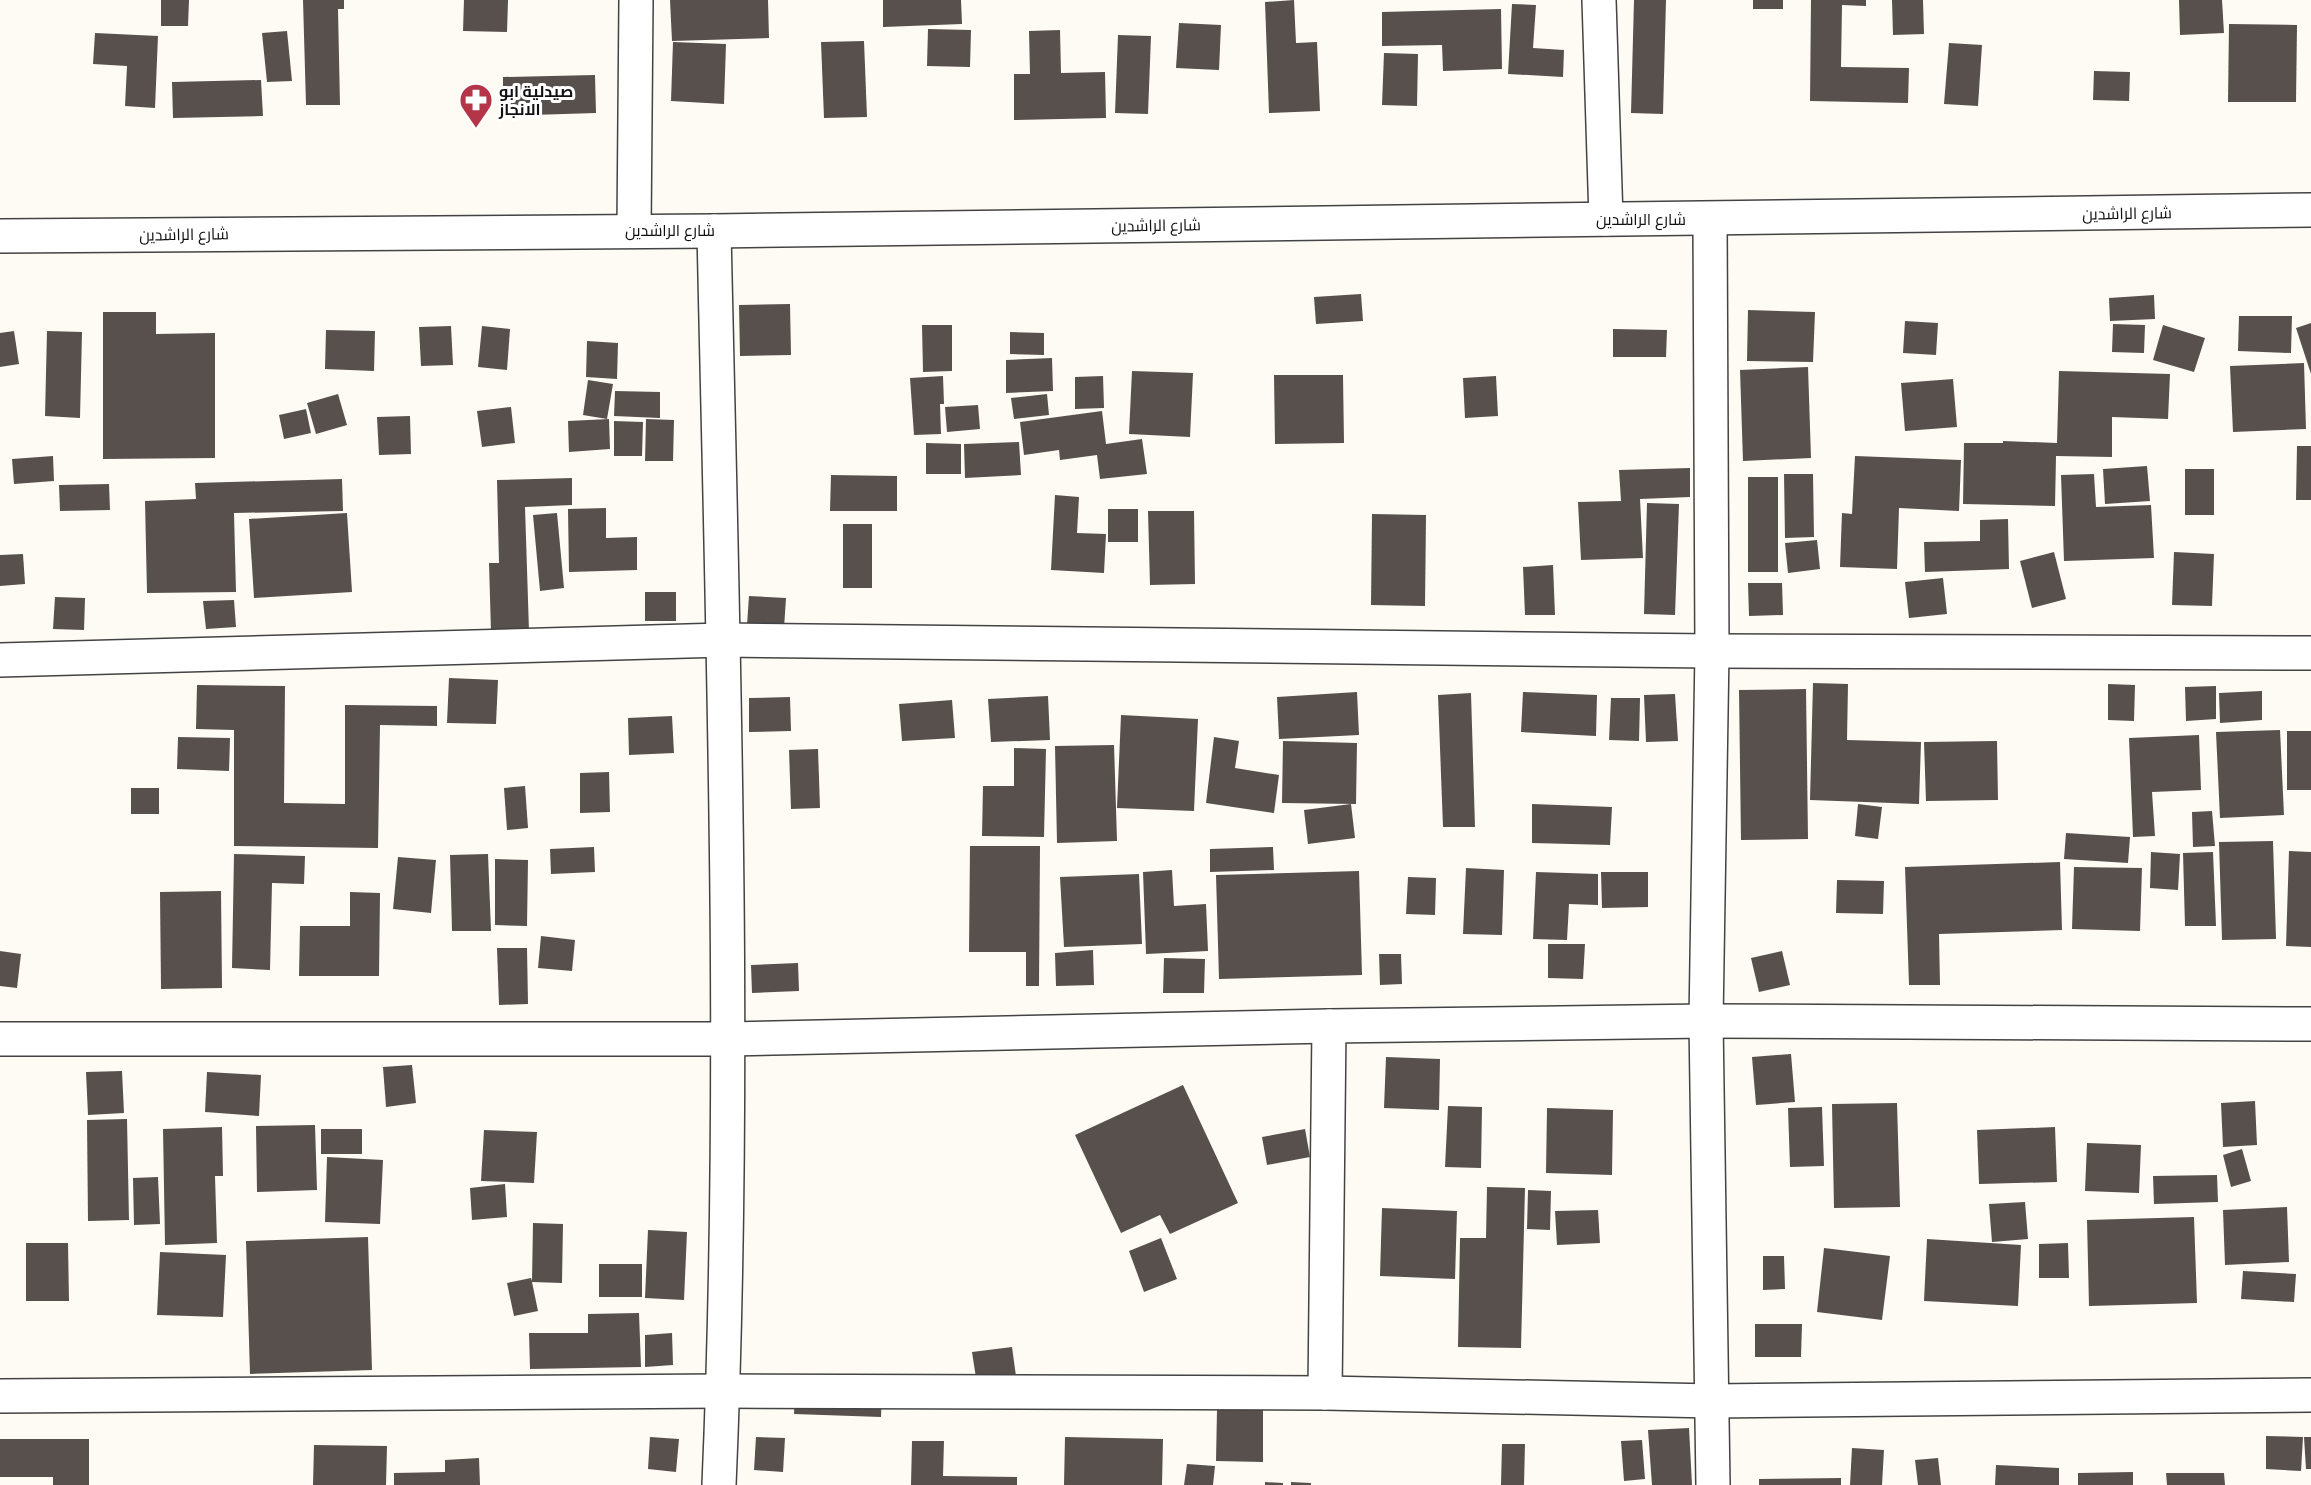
<svg xmlns="http://www.w3.org/2000/svg" width="2311" height="1485" font-family="'IBM Plex Serif',Cairo,serif">
  <style>
    .building { fill: #58504d }
    .lines { fill: none; stroke-linecap: round; stroke-linejoin: round }
    .minor-casing { stroke: #434343; stroke-width: 36 }
    .tertiary-casing { stroke: #434343; stroke-width: 36 }
    .minor { stroke: #fff; stroke-width: 33 }
    .tertiary { stroke: #fff; stroke-width: 33 }
    .labels { text-anchor: middle; stroke-width: 6; stroke-linejoin: round; paint-order: stroke }
    .poi-label { font-size: 16px; font-weight: bold; fill: #101010; stroke: #fff; text-anchor: start }
    .street-label { font-size: 16px; fill: #101010; stroke: #fff }
  </style>
  <rect width="100%" height="100%" fill="#fefbf4"/>
  <!-- building -->
  <g class="building">
    <path d="M161 0H189L188 26H161Z"/>
    <path d="M303 0H344V9H338L340 105H306Z"/>
    <path d="M464 0H508L507 32 463 31Z"/>
    <path d="M670 0H768L769 38 672 41Z"/>
    <path d="M883 0H961L962 24 883 27Z"/>
    <path d="M1294 0 1296 43 1317 42 1320 111 1269 113 1265 2Z"/>
    <path d="M1634 0H1666L1663 114 1631 113Z"/>
    <rect x="1753" y="0" width="30" height="9"/>
    <path d="M1811 0H1866V6L1842 5 1841 67 1909 68 1908 103 1810 101Z"/>
    <path d="M1892 0H1923L1924 34 1893 35Z"/>
    <path d="M2179 0H2222L2224 33 2180 35Z"/>
    <path d="M1512 4 1536 5 1533 48 1564 50 1563 77 1508 74Z"/>
    <path d="M1501 9 1502 69 1443 71 1442 45 1382 46V12Z"/>
    <path d="M1179 23 1221 25 1219 70 1176 68Z"/>
    <path d="M2229 24 2297 25 2296 102H2228Z"/>
    <path d="M928 29 971 30 970 67 927 66Z"/>
    <path d="M1060 30 1061 73 1105 72 1106 118 1014 120V74H1030L1029 31Z"/>
    <path d="M287 31 292 81 267 82 262 33Z"/>
    <path d="M95 33 158 36 155 108 125 106 127 66 93 64Z"/>
    <path d="M1118 35 1151 36 1148 114 1115 113Z"/>
    <path d="M864 41 867 117 824 118 821 42Z"/>
    <path d="M673 42 726 44 724 104 671 101Z"/>
    <path d="M1949 43 1982 45 1978 106 1944 104Z"/>
    <path d="M1384 53 1418 54 1417 106 1382 105Z"/>
    <path d="M2094 71 2130 72 2129 101 2093 100Z"/>
    <path d="M595 75 596 113 503 116V77Z"/>
    <path d="M261 80 263 116 173 118 172 82Z"/>
    <path d="M1361 294 1363 321 1316 324 1314 297Z"/>
    <path d="M2154 295 2155 319 2110 321 2109 298Z"/>
    <path d="M790 304 791 355 740 356 739 305Z"/>
    <path d="M1748 310 1815 312 1813 362 1747 361Z"/>
    <path d="M103 312H156V334L215 333V458L103 459Z"/>
    <path d="M2239 316H2292L2291 353 2238 351Z"/>
    <path d="M1905 321 1938 323 1936 355 1903 353Z"/>
    <path d="M2311 323V374L2296 328Z"/>
    <path d="M2113 324 2145 325 2144 353 2112 352Z"/>
    <path d="M922 325H952V371L923 372Z"/>
    <path d="M2163 325 2205 338 2194 372 2153 360Z"/>
    <path d="M451 326 453 365 421 366 419 327Z"/>
    <path d="M482 326 510 329 507 370 478 367Z"/>
    <path d="M1613 329 1667 330 1666 357H1613Z"/>
    <path d="M326 330 375 331 374 371 325 369Z"/>
    <path d="M14 331 19 364 0 367V333Z"/>
    <path d="M47 331 82 332 80 418 45 416Z"/>
    <path d="M1010 332 1044 333V355L1010 354Z"/>
    <path d="M587 341 618 343 617 379 586 377Z"/>
    <path d="M1052 358 1053 391 1006 393V360Z"/>
    <path d="M2304 363 2306 429 2233 432 2230 366Z"/>
    <path d="M1808 367 1811 458 1743 461 1740 370Z"/>
    <path d="M1132 371 1193 373 1190 437 1129 434Z"/>
    <path d="M2059 371 2170 374 2168 419 2112 417V457L2056 456 2055 506 1963 504 1964 443H2003V441L2057 443Z"/>
    <path d="M1274 375H1343L1344 443 1275 444Z"/>
    <path d="M943 376 944 404H940L941 434 914 435 910 378Z"/>
    <path d="M1103 376 1104 408 1075 409V377Z"/>
    <path d="M1496 376 1498 416 1465 418 1463 378Z"/>
    <path d="M1953 379 1957 427 1905 431 1901 383Z"/>
    <path d="M588 380 613 384 607 419 583 415Z"/>
    <path d="M615 391 660 392V418L614 416Z"/>
    <path d="M338 394 347 425 316 434 307 403Z"/>
    <path d="M1047 394 1049 415 1014 419 1011 398Z"/>
    <path d="M978 405 980 429 947 432 945 407Z"/>
    <path d="M511 407 515 443 482 447 477 411Z"/>
    <path d="M306 409 311 433 284 439 279 415Z"/>
    <path d="M1102 411 1106 444 1142 439 1147 474 1100 479 1097 455 1060 460 1059 450 1024 455 1020 422Z"/>
    <path d="M410 416 411 454 379 455 377 417Z"/>
    <path d="M609 419 610 449 569 452 568 421Z"/>
    <path d="M646 419 674 420 673 461H645Z"/>
    <path d="M614 421 643 422 642 456H614Z"/>
    <path d="M1019 442 1021 475 965 478 964 444Z"/>
    <path d="M926 443 961 444V474H926Z"/>
    <path d="M2297 446H2311V500H2296Z"/>
    <path d="M53 456 54 481 14 484 12 459Z"/>
    <path d="M1855 456 1961 460 1959 511 1899 508 1897 569 1840 567 1842 513 1852 514Z"/>
    <path d="M2147 466 2150 501 2105 504 2103 469Z"/>
    <path d="M1690 468V497L1640 499 1643 558 1581 560 1578 502 1621 501 1619 470Z"/>
    <rect x="2185" y="469" width="29" height="46"/>
    <path d="M1784 474H1813L1814 537 1785 538Z"/>
    <path d="M2094 474 2096 507 2151 505 2154 558 2064 561 2061 475Z"/>
    <path d="M831 475 897 476V511H830Z"/>
    <rect x="1748" y="477" width="30" height="95"/>
    <path d="M572 478V505L525 507 529 631 491 632 489 563H499L497 480Z"/>
    <path d="M342 479 343 511 234 513 236 592 147 593 145 501 196 499 195 483Z"/>
    <path d="M109 484 110 510 60 511 59 485Z"/>
    <path d="M1055 495 1079 497 1077 533 1106 534 1104 573 1051 570Z"/>
    <path d="M1647 503 1679 504 1675 615 1644 614Z"/>
    <path d="M606 508V538L637 537V570L569 572 568 509Z"/>
    <rect x="1108" y="509" width="30" height="33"/>
    <path d="M1148 511H1194L1195 584 1150 585Z"/>
    <path d="M347 513 352 592 254 598 249 519Z"/>
    <path d="M557 513 564 588 540 591 533 515Z"/>
    <path d="M1372 514 1426 515 1425 606 1371 605Z"/>
    <path d="M2008 519 2009 569 1925 572 1924 542 1980 541V520Z"/>
    <rect x="843" y="524" width="29" height="64"/>
    <path d="M1817 540 1820 569 1788 573 1785 543Z"/>
    <path d="M2054 552 2066 599 2032 608 2020 561Z"/>
    <path d="M2174 552 2214 554 2212 606 2172 605Z"/>
    <path d="M23 554 25 584 0 586V555Z"/>
    <path d="M1553 565 1555 615H1525L1523 567Z"/>
    <path d="M1943 578 1947 614 1909 618 1905 582Z"/>
    <path d="M1748 583H1782L1783 615 1749 616Z"/>
    <rect x="645" y="592" width="31" height="29"/>
    <path d="M749 596 786 598 784 628 747 625Z"/>
    <path d="M55 597 85 598 84 630 53 629Z"/>
    <path d="M234 600 236 627 206 629 203 601Z"/>
    <path d="M449 678 498 680 496 724 447 723Z"/>
    <path d="M1813 683 1848 684 1847 740 1921 742 1919 804 1810 800Z"/>
    <path d="M2108 684 2135 685 2134 721 2108 720Z"/>
    <path d="M197 685 285 686 284 803 345 804V705L437 706V726L380 725 378 848 234 846V730L196 729Z"/>
    <path d="M2216 686V719L2186 721 2185 687Z"/>
    <path d="M1806 689 1808 839 1741 840 1739 690Z"/>
    <path d="M2262 691V720L2220 723 2219 693Z"/>
    <path d="M1357 692 1359 735 1279 739 1277 697Z"/>
    <path d="M1523 692 1597 695 1596 736 1521 732Z"/>
    <path d="M1471 693 1475 827H1443L1438 695Z"/>
    <path d="M1675 694 1678 741 1646 742 1644 695Z"/>
    <path d="M1048 696 1050 740 991 742 988 699Z"/>
    <path d="M790 697 791 731 749 732V698Z"/>
    <path d="M1611 698H1640L1639 741 1609 740Z"/>
    <path d="M952 700 955 738 902 741 899 704Z"/>
    <path d="M1121 715 1198 719 1194 811 1117 808Z"/>
    <path d="M672 716 674 753 629 755 628 718Z"/>
    <path d="M2280 730 2284 815 2220 818 2216 732Z"/>
    <rect x="2287" y="731" width="24" height="59"/>
    <path d="M2199 735 2201 790 2152 792 2155 836 2133 837 2129 738Z"/>
    <path d="M178 737 230 738 229 771 177 769Z"/>
    <path d="M1214 737 1239 741 1235 768 1279 775 1274 813 1206 803Z"/>
    <path d="M1283 741 1357 743 1356 804 1282 803Z"/>
    <path d="M1997 741 1998 800 1926 801 1924 742Z"/>
    <path d="M1114 745 1117 841 1057 843 1055 746Z"/>
    <path d="M1014 748 1046 749 1044 837 982 836 983 786H1014Z"/>
    <path d="M818 749 820 808 791 809 789 750Z"/>
    <path d="M609 772 610 812 580 813V773Z"/>
    <path d="M525 786 528 828 507 830 504 788Z"/>
    <rect x="131" y="788" width="28" height="26"/>
    <path d="M1351 804 1355 838 1308 844 1304 810Z"/>
    <path d="M1532 804 1612 807 1610 845 1532 843Z"/>
    <path d="M1858 804 1882 807 1878 839 1855 836Z"/>
    <path d="M2212 811 2215 846 2193 847 2192 812Z"/>
    <path d="M2066 833 2130 837 2128 863 2064 859Z"/>
    <path d="M2273 841 2276 939 2222 940 2219 842Z"/>
    <path d="M970 846H1040L1039 986H1026V952H969Z"/>
    <path d="M594 847 595 872 551 874 550 849Z"/>
    <path d="M1273 847 1274 870 1210 872V849Z"/>
    <path d="M2289 851 2311 852V947L2286 946Z"/>
    <path d="M2151 852 2180 854 2178 890 2150 888Z"/>
    <path d="M2213 852 2216 926H2185L2183 853Z"/>
    <path d="M234 854 305 856 304 884 272 883 270 970 232 968Z"/>
    <path d="M488 854 491 931H452L450 855Z"/>
    <path d="M398 857 436 860 431 913 393 909Z"/>
    <path d="M495 859 528 860 527 926 495 925Z"/>
    <path d="M2060 862 2062 930 1939 934 1940 985H1909L1905 867Z"/>
    <path d="M2074 867 2142 868 2140 931 2072 929Z"/>
    <path d="M1466 868 1504 870 1502 935 1463 934Z"/>
    <path d="M1172 870 1174 906 1206 904 1208 951 1146 954 1143 872Z"/>
    <path d="M1359 871 1362 975 1219 979 1216 875Z"/>
    <path d="M1536 872 1598 874V905L1569 904 1567 940 1533 939Z"/>
    <path d="M1601 872H1648V907L1602 908Z"/>
    <path d="M1139 874 1142 944 1064 947 1060 877Z"/>
    <path d="M1408 877 1436 878 1435 915 1406 914Z"/>
    <path d="M1837 880 1884 881 1883 914 1836 913Z"/>
    <path d="M221 891 222 988 161 989 160 892Z"/>
    <path d="M350 892 380 893 379 976H299L300 926H350Z"/>
    <path d="M541 936 575 940 572 971 538 968Z"/>
    <path d="M1548 944H1585L1583 979 1548 978Z"/>
    <path d="M497 948H527L528 1004 499 1005Z"/>
    <path d="M1093 950 1094 985 1056 986 1055 953Z"/>
    <path d="M0 951 21 954 17 988 0 986Z"/>
    <path d="M1782 951 1790 985 1759 992 1751 958Z"/>
    <path d="M1379 954H1401L1402 984 1380 985Z"/>
    <path d="M1164 958 1205 959 1204 993H1163Z"/>
    <path d="M798 963 799 991 752 993 751 965Z"/>
    <path d="M1791 1054 1795 1102 1756 1105 1752 1057Z"/>
    <path d="M1386 1057 1440 1059 1439 1110 1384 1108Z"/>
    <path d="M412 1065 416 1103 386 1107 383 1067Z"/>
    <path d="M122 1071 124 1113 88 1115 86 1072Z"/>
    <path d="M207 1072 261 1075 259 1116 205 1112Z"/>
    <path d="M1183 1085 1238 1203 1170 1234 1160 1215 1121 1233 1075 1135Z"/>
    <path d="M2255 1101 2257 1145 2223 1147 2221 1103Z"/>
    <path d="M1897 1103 1900 1207 1834 1208 1832 1104Z"/>
    <path d="M1448 1106 1482 1107 1481 1168 1445 1167Z"/>
    <path d="M1822 1107 1824 1166 1790 1167 1788 1108Z"/>
    <path d="M1547 1108 1613 1110 1612 1175 1546 1173Z"/>
    <path d="M127 1119 129 1220 88 1221 87 1120Z"/>
    <path d="M315 1125 317 1190 257 1192 256 1126Z"/>
    <path d="M222 1127 223 1176H215L217 1243 165 1245 163 1129Z"/>
    <path d="M2055 1127 2057 1182 1979 1184 1977 1130Z"/>
    <rect x="321" y="1129" width="41" height="25"/>
    <path d="M1305 1129 1310 1157 1267 1165 1262 1137Z"/>
    <path d="M484 1130 537 1132 534 1183 481 1181Z"/>
    <path d="M2087 1143 2141 1145 2139 1193 2085 1191Z"/>
    <path d="M2242 1149 2251 1181 2231 1187 2223 1155Z"/>
    <path d="M327 1157 383 1160 380 1224 325 1222Z"/>
    <path d="M2217 1175 2218 1202 2154 1204 2153 1176Z"/>
    <path d="M158 1177 160 1224 134 1225 133 1178Z"/>
    <path d="M505 1184 507 1217 472 1220 470 1188Z"/>
    <path d="M1487 1187 1525 1188 1521 1348 1458 1347 1460 1238H1486Z"/>
    <path d="M1528 1190 1551 1191 1550 1230 1527 1229Z"/>
    <path d="M2025 1202 2028 1239 1992 1242 1989 1204Z"/>
    <path d="M2287 1207 2289 1262 2225 1265 2223 1210Z"/>
    <path d="M1382 1208 1457 1211 1455 1279 1380 1276Z"/>
    <path d="M1598 1210 1600 1243 1557 1245 1555 1211Z"/>
    <path d="M2194 1217 2197 1303 2089 1306 2087 1220Z"/>
    <path d="M533 1223 563 1224 562 1283 532 1282 538 1311 514 1316 507 1283 531 1278 532 1281Z"/>
    <path d="M648 1230 687 1232 684 1300 645 1298Z"/>
    <path d="M368 1237 372 1370 250 1374 246 1241Z"/>
    <path d="M1161 1238 1177 1279 1144 1292 1129 1251Z"/>
    <path d="M1927 1239 2021 1245 2018 1306 1924 1301Z"/>
    <path d="M26 1243H68L69 1301H26Z"/>
    <path d="M2068 1243 2069 1278H2039V1244Z"/>
    <path d="M1824 1248 1890 1256 1882 1320 1817 1312Z"/>
    <path d="M160 1252 226 1255 223 1317 157 1315Z"/>
    <path d="M1763 1256H1784L1785 1289 1763 1290Z"/>
    <rect x="599" y="1264" width="43" height="33"/>
    <path d="M2243 1271 2296 1274 2294 1302 2241 1299Z"/>
    <path d="M639 1313 641 1367 530 1369 529 1333H588V1314Z"/>
    <path d="M1755 1324H1802L1801 1357H1755Z"/>
    <path d="M672 1333 673 1365 645 1367V1335Z"/>
    <path d="M1012 1347 1018 1391 979 1397 972 1352Z"/>
    <path d="M795 1384 882 1387 881 1417 794 1414Z"/>
    <path d="M1217 1410H1263V1462L1216 1461Z"/>
    <path d="M1689 1428 1692 1485H1652L1648 1430Z"/>
    <path d="M2266 1436 2303 1437 2301 1471 2266 1469Z"/>
    <path d="M650 1437 679 1439 676 1472 648 1469Z"/>
    <path d="M756 1437 785 1438 783 1472 754 1470Z"/>
    <path d="M1065 1437 1163 1439 1162 1485H1064Z"/>
    <path d="M2304 1437H2311V1469H2306Z"/>
    <path d="M0 1439H89V1485H53V1477H0Z"/>
    <path d="M1642 1440 1645 1479 1624 1481 1621 1441Z"/>
    <path d="M912 1441H944L943 1476 1017 1477V1485H911Z"/>
    <path d="M1502 1444H1525L1524 1485H1501Z"/>
    <path d="M314 1445 387 1446 386 1485H313Z"/>
    <path d="M1852 1448 1884 1450 1882 1485H1850Z"/>
    <path d="M479 1458 480 1485H394V1473L445 1472V1460Z"/>
    <path d="M1938 1458 1941 1485H1918L1915 1460Z"/>
    <path d="M1187 1464 1215 1466 1213 1485H1184Z"/>
    <path d="M1996 1465 2059 1468V1485H1995Z"/>
    <path d="M2133 1472V1485H2078V1473Z"/>
    <path d="M2166 1473H2224L2225 1485H2167Z"/>
    <path d="M1841 1478V1485H1759V1479Z"/>
    <path d="M1265 1482 1283 1483V1485H1265Z"/>
    <path d="M1291 1482 1311 1483V1485H1291Z"/>
  </g>
  <g class="lines">
    <!-- minor casing -->
    <g class="minor-casing">
      <g id="minor">
        <path d="M1599 0 1606 219"/>
        <path d="M1710 219 1712 651 1706 1021 1713 1485"/>
        <path d="M634 230 636 0"/>
        <path d="M714 231C723 649 737 1067 719 1485"/>
        <path d="M0 660 723 640 1712 651 2311 653"/>
        <path d="M0 1039H729L1329 1026 1706 1021 2311 1024"/>
        <path d="M1325 1393 1329 1026"/>
        <path d="M0 1396 723 1391 1325 1393 1713 1401 2311 1395"/>
      </g>
    </g>
    <!-- tertiary casing -->
    <g class="tertiary-casing">
      <path id="tertiary" d="M0 236 714 231 2311 210"/>
    </g>
    <!-- minor -->
    <use href="#minor" class="minor"/>
    <!-- tertiary -->
    <use href="#tertiary" class="tertiary"/>
  </g>
  <!-- icons -->
  <defs>
    <g id="pharmacy-pin" transform="scale(1.725)"><path d="M0 17L-7.5 6A9.5 9.5 0 1 1 7.5 6Z" fill="#b43448" stroke="#fff"/><path d="M-2-6h4v4h4v4h-4v4h-4v-4h-4v-4h4Z" fill="#fff"/></g>
  </defs>
  <g fill-rule="evenodd">
    <use href="#pharmacy-pin" x="476" y="100"/>
  </g>
  <g class="labels">
    <!-- poi labels -->
    <g class="poi-label">
      <text x="499" y="97">صيدلية ابو<tspan x="499" dy="18">الانجاز</tspan></text>
    </g>
    <!-- street labels -->
    <g class="street-label">
      <text transform="translate(2127 213) rotate(-1)" y="6">شارع الراشدين</text>
      <text x="1641" y="225">شارع الراشدين</text>
      <text transform="translate(1156 225) rotate(-1)" y="6">شارع الراشدين</text>
      <text x="670" y="236">شارع الراشدين</text>
      <text transform="translate(184 234) rotate(-1)" y="6">شارع الراشدين</text>
    </g>
  </g>
</svg>
